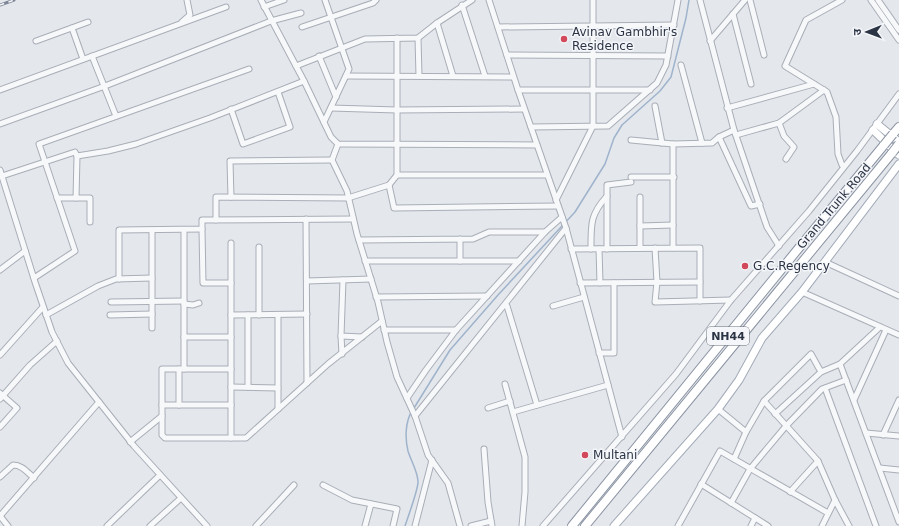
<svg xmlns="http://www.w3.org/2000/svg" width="899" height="526" font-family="'DejaVu Sans','Noto Sans Devanagari',sans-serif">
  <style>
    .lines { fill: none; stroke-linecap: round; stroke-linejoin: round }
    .stream { stroke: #9fb4cc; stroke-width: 1.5 }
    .minor-casing { stroke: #a9aeb7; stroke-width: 7 }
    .major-casing { stroke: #a3abb8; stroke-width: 9 }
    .highway-casing { stroke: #8b94a3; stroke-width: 10 }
    .minor { stroke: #f7f8fa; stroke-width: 5 }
    .major { stroke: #fff; stroke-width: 7 }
    .highway { stroke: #fff; stroke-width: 8 }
    .rail-casing { stroke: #7d8696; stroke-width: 3 }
    .rail { stroke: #f4f6f9; stroke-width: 1.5; stroke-dasharray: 4.5; stroke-linecap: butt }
    .highway-bridge-casing { stroke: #8b94a3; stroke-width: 10; stroke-linecap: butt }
    .highway-bridge { stroke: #fff; stroke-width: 8 }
    .poi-dot { fill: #d1495b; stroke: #f4f6f9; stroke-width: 1.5 }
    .labels { text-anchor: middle; stroke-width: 3; stroke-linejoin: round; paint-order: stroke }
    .shield { fill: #f4f6f9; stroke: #676e7b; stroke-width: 1 }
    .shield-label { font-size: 11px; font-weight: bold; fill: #2b3445 }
    .poi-label { font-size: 12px; fill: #2b3445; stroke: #f4f6f9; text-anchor: start }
    .street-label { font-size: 12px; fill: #2b3445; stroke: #f4f6f9 }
  </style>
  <rect width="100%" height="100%" fill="#e4e7ec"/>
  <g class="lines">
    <!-- stream -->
    <g class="stream">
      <path d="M414 408 450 350 498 295 575 212 605 164 614 138 622 125 660 91 671 77 686 18 689 0"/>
      <path d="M405 526C408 517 419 487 418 481 417 470 411 461 408 451 405 439 405 422 412 411"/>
    </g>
    <!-- minor casing -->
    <g class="minor-casing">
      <g id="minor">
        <path d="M261 0 304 81 331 137 338 144 537 145"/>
        <path d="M489 0 518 90 566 228 622 437"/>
        <path d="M700 0 734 130 767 227 779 246"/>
        <path d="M750 0 764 55"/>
        <path d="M871 0 899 40"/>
        <path d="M878 0 899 30"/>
        <path d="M462 5 485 76"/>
        <path d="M264 7 284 0"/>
        <path d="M733 14 751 84"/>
        <path d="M182 22 190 15 187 0"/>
        <path d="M437 23 453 76"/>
        <path d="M302 27 373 3 376 0"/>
        <path d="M498 27 674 25"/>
        <path d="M72 28 83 59"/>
        <path d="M397 38V175"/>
        <path d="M418 38 419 76"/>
        <path d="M36 41 88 22"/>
        <path d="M710 41 745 0"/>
        <path d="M507 55 668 56"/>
        <path d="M92 56 116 116"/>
        <path d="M319 56 336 97"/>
        <path d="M681 65 702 143"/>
        <path d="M296 66 365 39 418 38 437 23 472 0"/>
        <path d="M346 76 513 77"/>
        <path d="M0 90 226 7"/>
        <path d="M518 90H650"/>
        <path d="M655 106 662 143"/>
        <path d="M331 108 397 110 524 109"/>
        <path d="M727 108 814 84"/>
        <path d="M231 109 243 144 290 127 278 92"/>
        <path d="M324 122 349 69 325 0"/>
        <path d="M779 123 784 136 794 147 786 159"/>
        <path d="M0 124 105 86 271 21 301 13"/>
        <path d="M531 127 608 126 657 83 666 65 678 0"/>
        <path d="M736 135 779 123 824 90"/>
        <path d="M719 137 751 206 760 204"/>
        <path d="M631 140 673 144 712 143 719 137 734 130"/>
        <path d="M338 144 332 160 347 191 357 234 378 302 387 342 397 377 415 416 428 455 448 483 460 526"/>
        <path d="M77 156 108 151 136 144 210 118 304 81"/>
        <path d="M842 165 838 154 836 117 827 92 785 66 806 20 842 0"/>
        <path d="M0 170 35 282 52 332 68 363 134 446 207 526"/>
        <path d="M2 176 75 152 77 156 76 198"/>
        <path d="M631 177H674"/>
        <path d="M389 185 394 208 558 206"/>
        <path d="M231 197 230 161 332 160"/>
        <path d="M640 197V248"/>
        <path d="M57 198H90V222"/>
        <path d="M556 200 593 126V0"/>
        <path d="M306 219 307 383"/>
        <path d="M216 220V197L348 198 389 185 397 175H547"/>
        <path d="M640 226 673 225"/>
        <path d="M202 229 203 283H231"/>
        <path d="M359 240 473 239 489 232H545"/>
        <path d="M231 243V438"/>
        <path d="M259 247V315"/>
        <path d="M655 248 657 282 655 302 731 300"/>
        <path d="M673 248V144"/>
        <path d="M571 249 700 248V301"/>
        <path d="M591 249C591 224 590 215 607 196"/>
        <path d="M599 249 600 283"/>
        <path d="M607 249V185L631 182"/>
        <path d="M365 261H519"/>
        <path d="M460 261V239"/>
        <path d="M825 262 899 296"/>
        <path d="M0 270 25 251"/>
        <path d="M34 278 75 251 39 144 249 69"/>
        <path d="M119 279V230L202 229V220L353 219"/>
        <path d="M343 280 341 336 362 337"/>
        <path d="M307 281 371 279"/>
        <path d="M580 283 700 282"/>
        <path d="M802 292 899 335"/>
        <path d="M376 297 487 296"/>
        <path d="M111 302 184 301"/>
        <path d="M184 304 193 305 199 303"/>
        <path d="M507 306 537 405"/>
        <path d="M553 306 584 297"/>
        <path d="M46 315 98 286 116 279 152 278"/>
        <path d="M110 315 152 314"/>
        <path d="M231 315 307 314"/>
        <path d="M278 315V409"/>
        <path d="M152 328V230"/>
        <path d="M384 330H456"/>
        <path d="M341 336 342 354"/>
        <path d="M184 337H231"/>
        <path d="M599 353H614V283"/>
        <path d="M0 355 43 307"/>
        <path d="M840 364 899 522"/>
        <path d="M179 369V405"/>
        <path d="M184 369V230"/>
        <path d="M505 384 525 457V492L522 526"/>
        <path d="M231 387 278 388"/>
        <path d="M248 387V315"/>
        <path d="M825 388 876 526"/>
        <path d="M0 393 17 408 0 427"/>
        <path d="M407 398 426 370 456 330 545 232 562 217"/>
        <path d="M0 399 30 365 57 341"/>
        <path d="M854 400 886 330"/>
        <path d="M764 401 818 461 835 500 849 526"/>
        <path d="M162 405H231"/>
        <path d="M488 408 510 401"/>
        <path d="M718 409 746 432"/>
        <path d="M513 412 608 385"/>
        <path d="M775 414 821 372 840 364 880 327"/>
        <path d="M162 416V435L165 438H246L328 364 382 321"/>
        <path d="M415 416 566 228"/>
        <path d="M866 433 899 436"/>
        <path d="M883 435 899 400"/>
        <path d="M130 442 162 416V369H231"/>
        <path d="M484 449 488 502 492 526"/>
        <path d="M734 459 746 432 764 401 811 354 821 372"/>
        <path d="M880 468 899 470"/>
        <path d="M0 477 13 465C22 465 27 472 34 478"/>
        <path d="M701 484 768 526"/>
        <path d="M323 485 352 500 397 509 393 526"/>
        <path d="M790 492 818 461"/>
        <path d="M731 503 750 469 786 426 822 389 846 380"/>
        <path d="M0 516 99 402"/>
        <path d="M0 516 8 526"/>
        <path d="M107 526 160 475"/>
        <path d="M150 526 181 498"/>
        <path d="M256 526 294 485"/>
        <path d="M365 526 371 504"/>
        <path d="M415 526 432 460"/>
        <path d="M471 526 491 521"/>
        <path d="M543 526 676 374 731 300 809 211 857 151 899 94"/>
        <path d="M678 526 720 451 828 513"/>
        <path d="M751 526 755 518"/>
        <path d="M822 526 835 500"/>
      </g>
    </g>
    <!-- major casing -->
    <g class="major-casing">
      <g id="major">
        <path d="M877 124 899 142"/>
        <path d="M873 130 899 155"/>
        <path d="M614 526 718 409 739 380 762 338 802 292 899 164"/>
      </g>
    </g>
    <!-- highway casing -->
    <g class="highway-casing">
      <g id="highway">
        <path d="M893 134 899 127"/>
        <path d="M572 526 798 249 884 145"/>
        <path d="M585 526 892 153"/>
      </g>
    </g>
    <!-- minor -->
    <use href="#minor" class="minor"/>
    <!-- major -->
    <use href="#major" class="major"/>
    <!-- highway -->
    <use href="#highway" class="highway"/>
    <!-- rail casing -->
    <g class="rail-casing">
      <path id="rail" d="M0 5 14 0"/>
    </g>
    <!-- rail -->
    <use href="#rail" class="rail"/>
    <!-- highway-bridge casing -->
    <g class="highway-bridge-casing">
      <g id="highway-bridge">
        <path d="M884 145 893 134"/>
        <path d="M892 153 899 144"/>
      </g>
    </g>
    <!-- highway-bridge -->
    <use href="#highway-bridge" class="highway-bridge"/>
  </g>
  <!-- markers -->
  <g class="poi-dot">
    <circle cx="564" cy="39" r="4"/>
    <circle cx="745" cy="266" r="4"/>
    <circle cx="585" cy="455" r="4"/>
  </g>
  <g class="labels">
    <!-- shield labels -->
    <rect class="shield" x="707" y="327" width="42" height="18" rx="3"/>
    <g class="shield-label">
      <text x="728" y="340">NH44</text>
    </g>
    <!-- poi labels -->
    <g class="poi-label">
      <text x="572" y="36">Avinav Gambhir's<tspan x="572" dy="14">Residence</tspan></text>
      <text x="753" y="270">G.C.Regency</text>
      <text x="593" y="459">Multani</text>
    </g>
    <!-- street labels -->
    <g class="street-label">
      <text transform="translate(834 206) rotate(-50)" y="4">Grand Trunk Road</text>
    </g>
  </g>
  <!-- north arrow -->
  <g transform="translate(867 32) rotate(269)" stroke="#f4f6f9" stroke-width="3" paint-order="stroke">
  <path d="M0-3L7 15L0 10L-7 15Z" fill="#2b3445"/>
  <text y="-6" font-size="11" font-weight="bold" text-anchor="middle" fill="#2b3445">उ</text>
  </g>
</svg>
